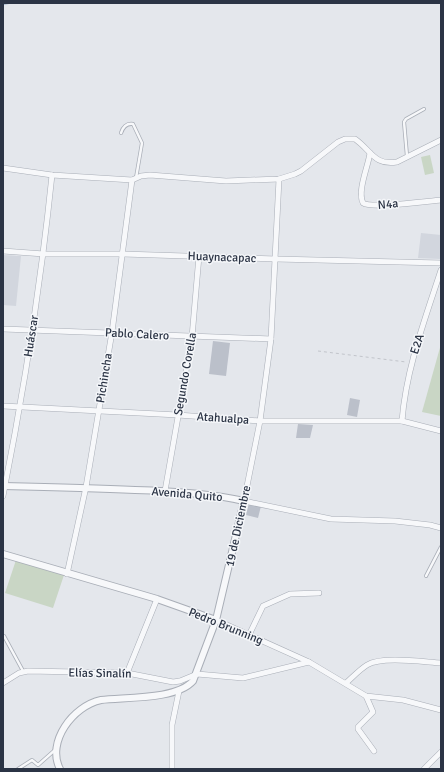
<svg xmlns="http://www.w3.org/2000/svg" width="444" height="772" font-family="Signika,sans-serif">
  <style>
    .built { fill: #d2d6de }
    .green { fill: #c9d6c5 }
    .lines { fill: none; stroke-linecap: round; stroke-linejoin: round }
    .stream { stroke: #9fb4cc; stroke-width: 2 }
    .building { fill: #bbc0ca }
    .service-casing { stroke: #a9aeb7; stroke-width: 4 }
    .minor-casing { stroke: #a9aeb7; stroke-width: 6 }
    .tertiary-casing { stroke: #a9aeb7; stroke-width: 8 }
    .path { stroke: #c2c5cb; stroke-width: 1; stroke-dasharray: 3 3; stroke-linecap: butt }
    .service { stroke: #f7f8fa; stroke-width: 2.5 }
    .minor { stroke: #f7f8fa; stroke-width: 5 }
    .tertiary { stroke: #f7f8fa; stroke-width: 6 }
    .labels { text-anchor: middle; stroke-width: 3; stroke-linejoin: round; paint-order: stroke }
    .street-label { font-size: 12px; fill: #2b3445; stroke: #f4f6f9 }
  </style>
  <rect width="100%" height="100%" fill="#e4e7ec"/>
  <!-- built -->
  <g class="built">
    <path d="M421 233 441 235V259L418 258Z"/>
    <path d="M3 255 21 256 16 306 3 305Z"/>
  </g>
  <!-- green -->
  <g class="green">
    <path d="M430 155 434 173 425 175 421 157Z"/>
    <path d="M441 344V416L422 412Z"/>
    <path d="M16 560 64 575 53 608 5 593Z"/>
  </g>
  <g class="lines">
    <!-- stream -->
    <path class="stream" d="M3 4 9 3"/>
  </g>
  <!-- building -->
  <g class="building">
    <path d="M213 341 230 343 226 376 209 374Z"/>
    <path d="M350 398 360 400 357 417 347 415Z"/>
    <path d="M298 424 313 425 310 438H296Z"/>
    <path d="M249 503 261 506 258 518 246 515Z"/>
  </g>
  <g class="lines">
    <!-- service casing -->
    <g class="service-casing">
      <g id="service">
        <path d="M121 133C123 127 126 123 133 124L142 143 136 178"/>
        <path d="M407 156 404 122 406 119 424 109"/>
        <path d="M426 576 441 547"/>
        <path d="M4 636 23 671"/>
        <path d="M18 769 32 760 38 765 55 750"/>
      </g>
    </g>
    <!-- minor casing -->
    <g class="minor-casing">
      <g id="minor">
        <path d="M370 153C368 167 357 191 363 203 372 209 427 201 441 200"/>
        <path d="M3 168 52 175 132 180 141 176 150 175 226 181 279 179 295 174 301 171 338 142 345 139H355C371 150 374 166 397 162L441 140"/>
        <path d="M279 179 271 339 260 421 244 501 331 519 395 521 430 525 441 528"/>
        <path d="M3 251 44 254H123L276 259 441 263"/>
        <path d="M3 329 271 339"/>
        <path d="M3 406 178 415 260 421H402L441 431"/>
        <path d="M402 421C406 369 425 319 441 270"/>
        <path d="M165 491 192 337 199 256"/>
        <path d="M3 496C24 390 41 283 52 175"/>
        <path d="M67 574 86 487 112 332 132 180"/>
        <path d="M216 620 309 662 366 696 403 700 441 710"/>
        <path d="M249 635 263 606 290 594 319 593"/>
        <path d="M127 673 157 599"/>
        <path d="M3 683 19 673 28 671 127 673 173 682 180 681 197 674 243 678 309 662"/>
        <path d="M346 683C353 677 359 670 367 665 382 656 423 662 441 663"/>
        <path d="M366 696 373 712 358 727V729L374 751"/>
        <path d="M172 769V725L179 691"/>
        <path d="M424 769 441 752"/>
      </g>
    </g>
    <!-- tertiary casing -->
    <g class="tertiary-casing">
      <g id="tertiary">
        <path d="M3 486C47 487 91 488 135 490 171 491 209 493 244 501L216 620 193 681C176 700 125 697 101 700 73 706 46 742 60 769"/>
        <path d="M3 554 157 599 216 620"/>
      </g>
    </g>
    <!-- path -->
    <path class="path" d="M318 351 406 362"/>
    <!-- service -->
    <use href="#service" class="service"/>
    <!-- minor -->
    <use href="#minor" class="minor"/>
    <!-- tertiary -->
    <use href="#tertiary" class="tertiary"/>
  </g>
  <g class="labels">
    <!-- street labels -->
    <g class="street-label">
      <text transform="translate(388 204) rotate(-5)" y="4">N4a</text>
      <text transform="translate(222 257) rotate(2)" y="4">Huaynacapac</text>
      <text transform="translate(137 334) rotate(3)" y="4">Pablo Calero</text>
      <text transform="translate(31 336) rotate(-81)" y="4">Huáscar</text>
      <text transform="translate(417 344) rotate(-72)" y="4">E2A</text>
      <text transform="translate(185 374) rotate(-80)" y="4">Segundo Corella</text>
      <text transform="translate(104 378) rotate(-81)" y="4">Pichincha</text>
      <text transform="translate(223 418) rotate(4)" y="4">Atahualpa</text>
      <text transform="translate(187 494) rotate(5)" y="4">Avenida Quito</text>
      <text transform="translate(238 526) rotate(-78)" y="4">19 de Diciembre</text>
      <text transform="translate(226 626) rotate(22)" y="4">Pedro Brunning</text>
      <text transform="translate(100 673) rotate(1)" y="4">Elías Sinalín</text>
    </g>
  </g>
  <!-- border -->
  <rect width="444" height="772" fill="none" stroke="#2b3445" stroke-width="8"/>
</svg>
